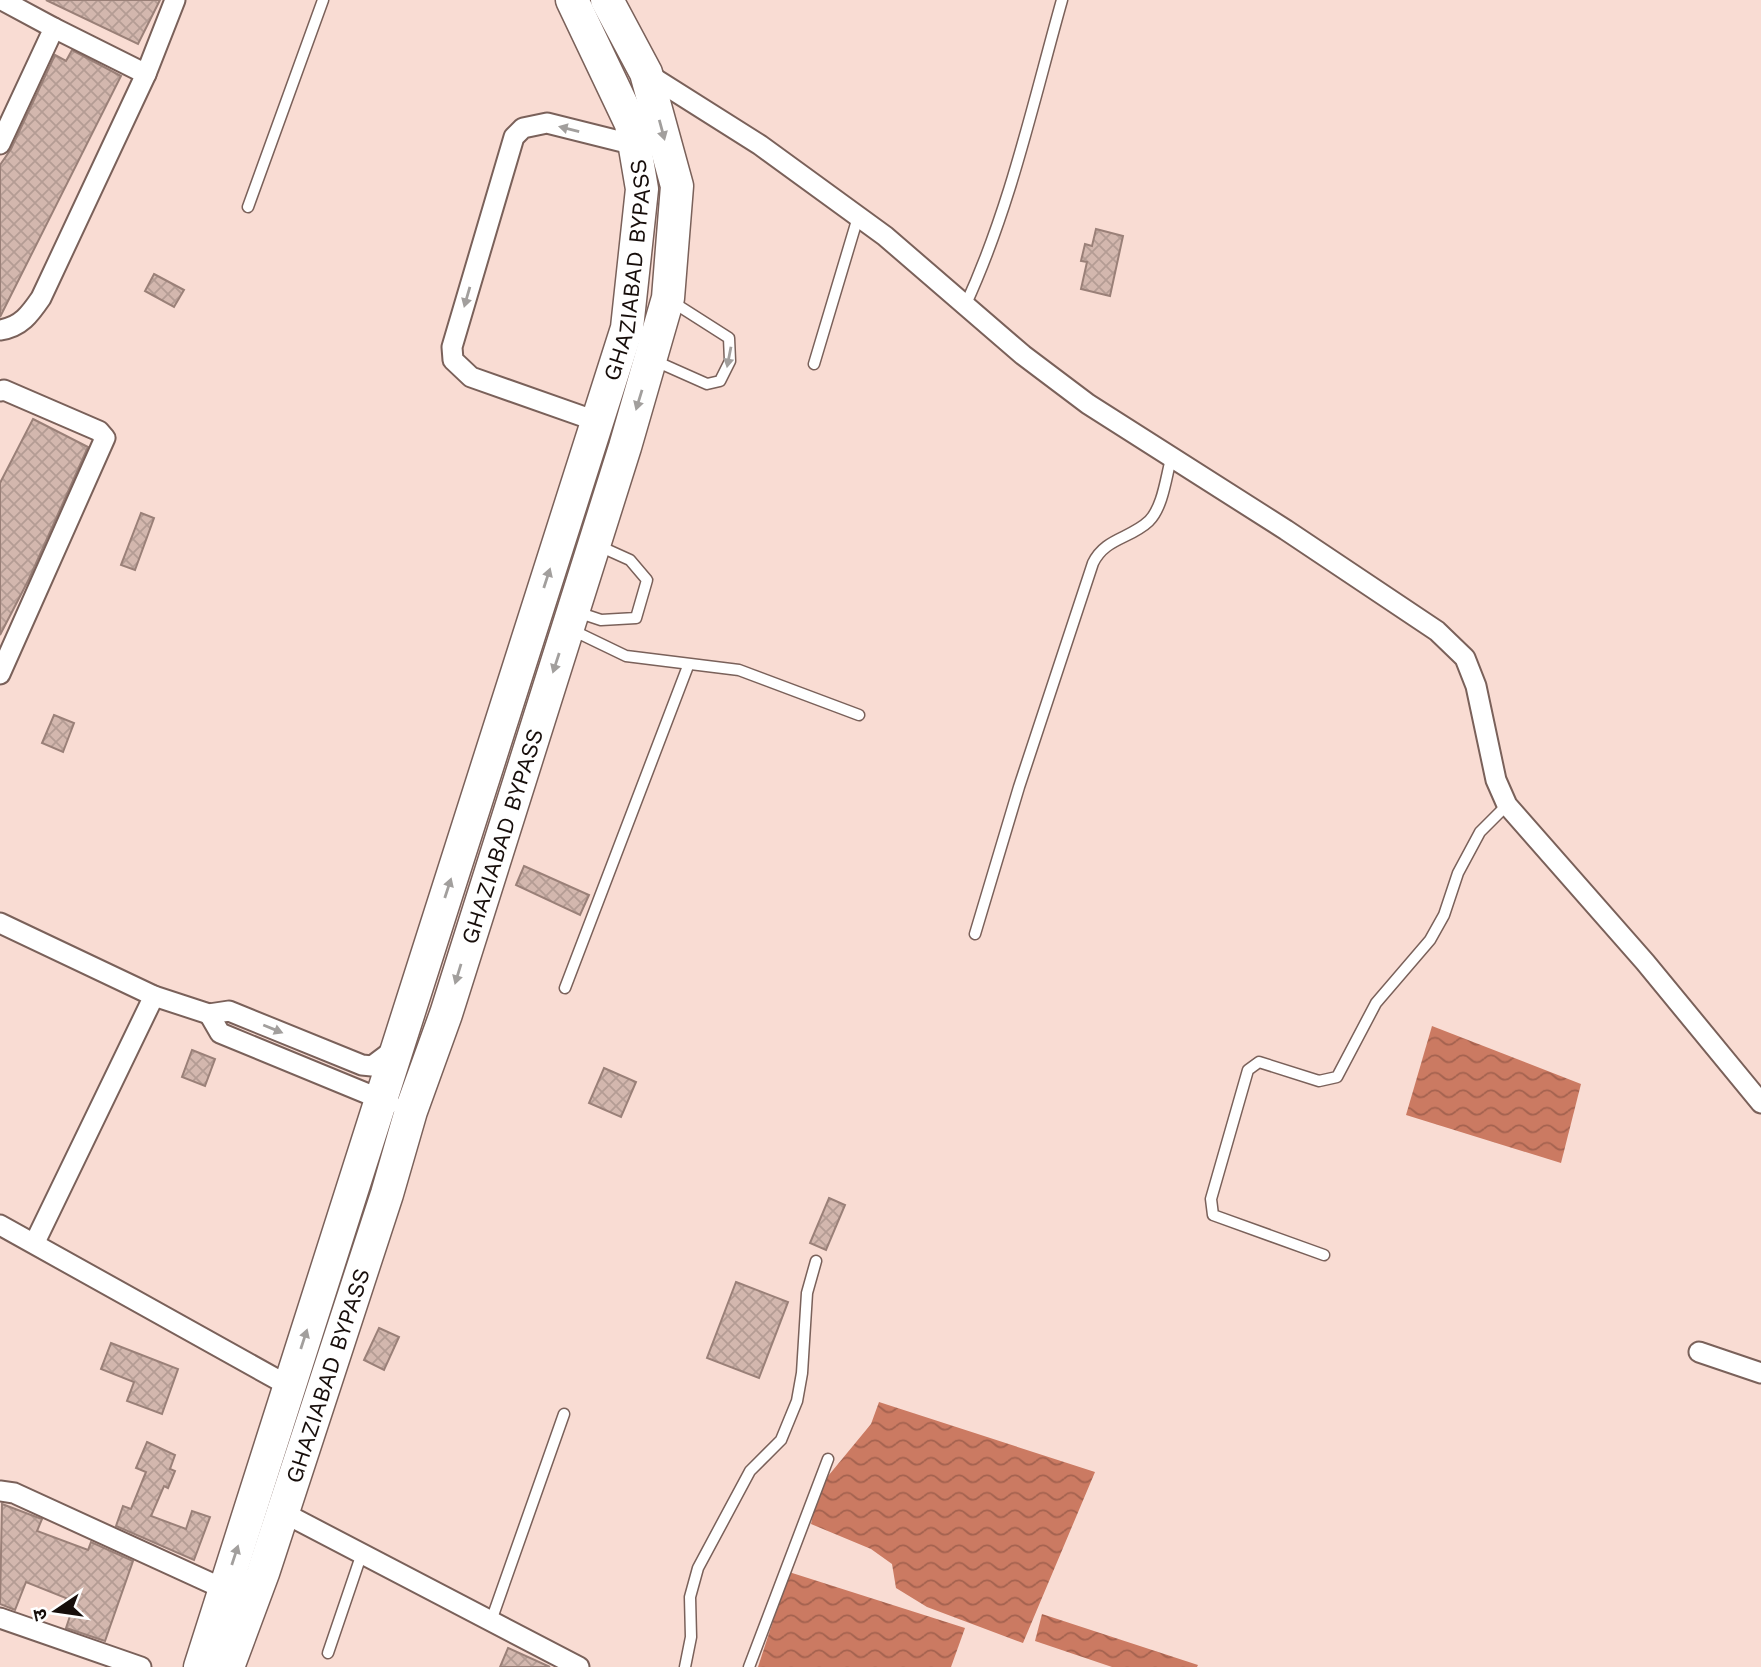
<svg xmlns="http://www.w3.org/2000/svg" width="1761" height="1667" font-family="'Work Sans','Noto Sans Devanagari',sans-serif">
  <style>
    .water { fill: url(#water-waves) }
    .building { fill: url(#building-cross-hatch); stroke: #9a8078; stroke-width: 2 }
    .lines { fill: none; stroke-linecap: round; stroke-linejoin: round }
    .service-casing { stroke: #7a615a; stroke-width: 13 }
    .minor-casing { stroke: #7a615a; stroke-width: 23 }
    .trunk-casing { stroke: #7a615a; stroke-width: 35 }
    .service { stroke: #fff; stroke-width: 10 }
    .minor { stroke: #fff; stroke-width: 19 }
    .trunk { stroke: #fff; stroke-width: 32 }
    .oneway { fill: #a29f9d }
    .labels { text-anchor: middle; stroke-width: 6; stroke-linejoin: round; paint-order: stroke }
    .street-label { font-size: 23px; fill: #170e0b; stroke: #fff }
  </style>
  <defs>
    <pattern id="water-waves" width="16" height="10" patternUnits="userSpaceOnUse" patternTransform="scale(1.75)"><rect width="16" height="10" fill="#cb7a62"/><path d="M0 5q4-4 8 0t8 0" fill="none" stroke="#a4624f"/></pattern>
    <pattern id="building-cross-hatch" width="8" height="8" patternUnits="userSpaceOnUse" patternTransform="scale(1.75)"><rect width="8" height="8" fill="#d3b7ae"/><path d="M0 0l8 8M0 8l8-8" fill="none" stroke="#b49c94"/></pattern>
  </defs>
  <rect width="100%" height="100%" fill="#f9dcd3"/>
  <!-- water -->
  <g class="water">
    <path d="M1432 1026 1581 1084 1561 1163 1406 1115Z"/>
    <path d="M879 1402 1095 1472 1023 1643 927 1607 896 1588 892 1564 871 1549 811 1524 819 1487 871 1424Z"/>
    <path d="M789 1572 965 1628 951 1667H758Z"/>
    <path d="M1042 1614 1198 1665 1197 1667H1112L1035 1641Z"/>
  </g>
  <!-- building -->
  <g class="building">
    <path d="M46 0H160L138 44Z"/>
    <path d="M72 50 121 76 0 317V165L11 149 55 55 66 61Z"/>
    <path d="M1096 229 1123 236 1110 296 1081 289 1087 262 1081 261 1085 244 1092 246Z"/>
    <path d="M154 274 184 290 174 307 145 291Z"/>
    <path d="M33 419 88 447 29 579 0 635V483Z"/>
    <path d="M141 513 154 518 135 570 121 565Z"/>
    <path d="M54 715 74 723 63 752 42 743Z"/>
    <path d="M524 866 589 895 580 915 516 885Z"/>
    <path d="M192 1050 215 1059 205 1086 182 1077Z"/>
    <path d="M604 1068 636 1082 621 1117 589 1103Z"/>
    <path d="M829 1198 845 1205 826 1250 810 1243Z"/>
    <path d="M736 1282 788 1302 759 1378 707 1358Z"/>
    <path d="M379 1328 399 1337 384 1370 364 1360Z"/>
    <path d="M111 1343 178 1369 162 1414 127 1401 134 1382 101 1369Z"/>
    <path d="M147 1442 175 1455 170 1469 175 1471 168 1488 164 1486 151 1516 186 1529 192 1511 210 1517 194 1560 116 1526 123 1506 131 1509 146 1472 136 1468Z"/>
    <path d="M2 1504 42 1519 37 1531 88 1550 91 1542 133 1561 105 1641 66 1628 72 1610 63 1607 66 1598 26 1582 15 1610 0 1604Z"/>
    <path d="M508 1648 550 1667H500Z"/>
  </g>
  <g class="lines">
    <!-- service casing -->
    <g class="service-casing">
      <g id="service">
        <path d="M248 207 323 0"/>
        <path d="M965 306C1010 209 1033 103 1062 0"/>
        <path d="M653 360 707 384 720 381 730 361 729 338 671 301"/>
        <path d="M814 364 858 217"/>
        <path d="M577 612 601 620 636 618 647 580 630 560 599 546"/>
        <path d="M570 629 626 656 739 670 859 715"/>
        <path d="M975 934 1019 787 1093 563C1105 538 1130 539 1149 521 1163 507 1166 477 1171 459"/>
        <path d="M565 988 688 666"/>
        <path d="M1324 1255 1213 1215 1211 1199 1248 1070 1259 1062 1319 1081 1337 1077 1376 1003 1430 940 1444 915 1458 873 1480 832 1507 805"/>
        <path d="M491 1621 564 1414"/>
        <path d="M328 1653 362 1553"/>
        <path d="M685 1667 691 1637 690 1597 698 1568 750 1471 781 1440 797 1401 802 1373 807 1293 816 1261"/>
        <path d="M749 1667 828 1459"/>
      </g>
    </g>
    <!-- minor casing -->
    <g class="minor-casing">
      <g id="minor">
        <path d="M54 28 146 74"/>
        <path d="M646 73 760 145 885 236 1023 355 1088 404 1286 530 1437 631 1465 658 1476 686 1496 780 1507 805 1645 962 1761 1103"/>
        <path d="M0 144 54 28 2 0"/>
        <path d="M0 330C21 327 30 314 41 298L146 74 175 0"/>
        <path d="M0 391 4 390 99 431 105 438 0 674"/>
        <path d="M596 421 471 377 453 360 452 347 514 137 523 128 547 123 635 145"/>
        <path d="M0 923 154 996 209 1014 229 1011 362 1065 372 1066 396 1048"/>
        <path d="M209 1014 220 1033 390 1103"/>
        <path d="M0 1225 289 1386"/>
        <path d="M35 1242 154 996"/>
        <path d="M1699 1352 1761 1373"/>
        <path d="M0 1491 14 1493 224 1589"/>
        <path d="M282 1512 579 1667"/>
        <path d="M0 1618 141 1667"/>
      </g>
    </g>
    <!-- trunk casing -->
    <g class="trunk-casing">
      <g id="trunk">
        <path id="s1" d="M200 1667 627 328 642 189 631 124 572 0"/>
        <path id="s2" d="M228 1667 263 1573 387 1194 411 1111 446 1014 625 447 668 298 677 186 646 73 607 0"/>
      </g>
    </g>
    <!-- service -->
    <use href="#service" class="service"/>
    <!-- minor -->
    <use href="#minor" class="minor"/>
    <!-- trunk -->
    <use href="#trunk" class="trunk"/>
  </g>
  <!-- one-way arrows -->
  <defs><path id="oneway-solid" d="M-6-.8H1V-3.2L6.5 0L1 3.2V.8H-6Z" transform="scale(1.75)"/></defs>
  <g class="oneway">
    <use href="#oneway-solid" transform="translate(569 129) rotate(-166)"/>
    <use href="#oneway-solid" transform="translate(662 130) rotate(75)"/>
    <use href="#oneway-solid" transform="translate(467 297) rotate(106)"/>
    <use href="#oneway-solid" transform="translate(729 357) rotate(101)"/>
    <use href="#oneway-solid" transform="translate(639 400) rotate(107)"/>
    <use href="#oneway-solid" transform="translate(547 578) rotate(-72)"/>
    <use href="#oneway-solid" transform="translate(556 663) rotate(108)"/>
    <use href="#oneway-solid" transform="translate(448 888) rotate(-72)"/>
    <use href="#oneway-solid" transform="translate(458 974) rotate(107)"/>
    <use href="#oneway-solid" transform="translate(273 1029) rotate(22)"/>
    <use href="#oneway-solid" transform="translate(304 1339) rotate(-72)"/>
    <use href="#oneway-solid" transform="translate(235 1555) rotate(-72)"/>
  </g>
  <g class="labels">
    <!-- street labels -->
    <g class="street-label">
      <text dy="8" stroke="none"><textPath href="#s1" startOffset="1463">GHAZIABAD BYPASS</textPath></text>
      <text dy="8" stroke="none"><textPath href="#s2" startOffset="875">GHAZIABAD BYPASS</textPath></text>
      <text dy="8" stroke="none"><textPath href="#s2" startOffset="308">GHAZIABAD BYPASS</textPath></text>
    </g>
  </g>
  <!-- north arrow -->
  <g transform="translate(56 1611) rotate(257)" stroke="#ffffff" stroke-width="5" paint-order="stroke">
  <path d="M0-5L12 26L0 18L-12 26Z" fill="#170e0b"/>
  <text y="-10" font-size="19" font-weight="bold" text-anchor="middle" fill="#170e0b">उ</text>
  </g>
</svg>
